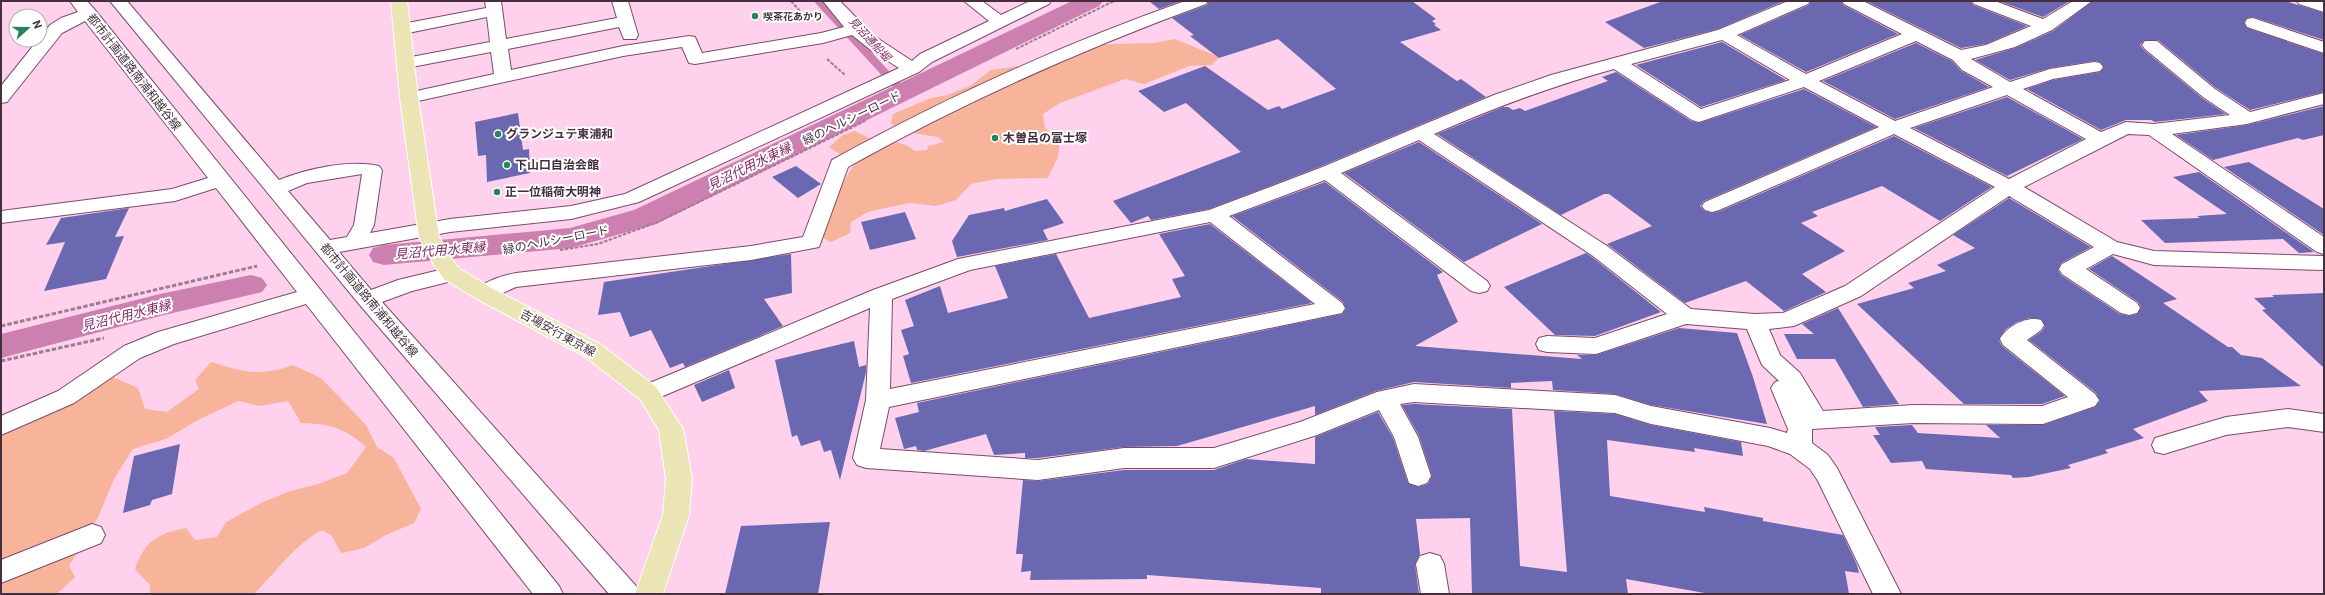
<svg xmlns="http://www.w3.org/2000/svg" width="2325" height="595" font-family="Roboto,'Noto Sans JP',sans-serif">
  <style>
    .green { fill: #f8b49a }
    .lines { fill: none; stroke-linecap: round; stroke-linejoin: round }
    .stream { stroke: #cc80af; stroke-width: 8 }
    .canal { fill: #cc80af; fill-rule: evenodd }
    .building { fill: #6968b0 }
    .minor-casing { stroke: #7b4b69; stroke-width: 2 }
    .major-casing { stroke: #fff; stroke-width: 2 }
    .path-far1 { stroke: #9e7d91; stroke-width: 2; stroke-dasharray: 3.5 1.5; stroke-linecap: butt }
    .path { stroke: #9e7d91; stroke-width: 3; stroke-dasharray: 4.5 2; stroke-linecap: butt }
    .minor { fill: #fff; fill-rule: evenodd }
    .major { fill: #ebe5b5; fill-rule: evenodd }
    .poi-dot { fill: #22855f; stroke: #fff; stroke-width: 1.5 }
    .labels { text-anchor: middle; stroke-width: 4; stroke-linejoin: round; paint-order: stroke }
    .far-poi-label { font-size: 10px; font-weight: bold; fill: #452f3d; stroke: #fff; text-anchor: start }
    .far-water-label { font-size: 11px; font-style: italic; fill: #812865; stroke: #fff }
    .street-label { font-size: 12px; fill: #452f3d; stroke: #fff }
    .poi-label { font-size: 12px; font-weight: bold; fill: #452f3d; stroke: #fff; text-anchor: start }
    .water-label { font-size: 13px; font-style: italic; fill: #812865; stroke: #fff }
  </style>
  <rect width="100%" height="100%" fill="#ffd1ec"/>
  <!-- green -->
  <g class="green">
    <path d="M1175 39 1219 57 1212 65 1189 66 1144 84 1125 79 1060 103 1043 114 1045 128 1060 140 1058 157 1048 178 996 179 971 184 956 200 936 206 910 203 885 208 868 212 851 222 850 233 831 242 821 237C830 209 842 178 861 156L841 155 829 147 843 135 855 131 871 139 882 137 908 146 915 151 927 150 928 146 944 142 938 137 900 131 891 123 893 114 931 98 947 95 970 86 991 70 1034 64 1076 45 1154 43Z"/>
    <path d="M211 362C245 372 258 377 293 365L321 378 366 425 377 447 394 458 421 509 414 523 386 535 364 548 341 553 332 536 322 530C294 545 276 572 254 594H150V585L135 569C145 540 158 534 186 528L195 540 217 537 226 522 261 503 288 492 318 484 347 473 366 447C344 427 329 424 301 423L288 401 259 406 238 401 196 421 168 438 133 449 115 477 98 517 69 566 75 577 57 594H1V435L75 402 83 394 113 377 138 388 145 409 167 412 199 389 195 380Z"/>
  </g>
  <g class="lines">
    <!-- stream -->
    <g class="stream">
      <path d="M819 1 887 75"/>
      <path d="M896 84 904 93"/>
    </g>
    <!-- canal -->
    <g class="canal">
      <path d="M1072 1H1103L1099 6 656 224 571 248 384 265 373 262 369 255 373 248 384 245 570 228 634 210Z"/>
      <path d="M251 275 262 278 267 285 262 292 160 316 1 358V334L160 294Z"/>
    </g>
  </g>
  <!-- building -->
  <g class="building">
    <path d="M1149 1H1181L1159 9Z"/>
    <path d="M1209 1H1412L1436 19 1432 21 1436 24 1434 25 1441 30 1400 42 1457 81 1461 79 1486 97 1319 167 1209 209 1151 220 1148 216 1131 223 1113 201 1241 152 1186 103 1164 112 1138 91 1205 66 1268 110 1279 106 1282 109 1336 89 1278 39 1219 58 1190 36 1194 35 1172 18 1207 5Z"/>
    <path d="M1663 1H1784L1718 29 1644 48 1605 22Z"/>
    <path d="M1811 1H1841L1843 5 1898 34 1806 72 1740 35 1809 5Z"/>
    <path d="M1866 1H1971L1973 5 2027 26 1986 44 1961 48Z"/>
    <path d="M1999 1H2070L2043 17Z"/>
    <path d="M2093 1H2285L2324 13V40L2253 17 2247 18 2244 22 2247 28 2324 54V92L2250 110 2216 88 2158 40H2145L2140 45 2144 50 2202 98 2226 114 2155 122 2151 120H2126L2101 130 2027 89 2053 80 2100 72 2104 67 2100 62 2094 61 2050 68 2010 80 1975 60 2015 48 2053 31Z"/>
    <path d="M1722 42 1786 80 1701 107 1636 65Z"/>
    <path d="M1916 43 1952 61 1961 71 1989 87 1895 119 1823 81Z"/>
    <path d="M1616 72 1691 121 1699 123 1804 89 1876 127 1704 201 1700 206 1705 211 1712 213 1720 211 1894 136 1992 187 1940 221 1882 186 1812 212 1818 216 1801 223 1845 251 1802 274 1826 292 1784 311 1746 281 1685 303 1607 244 1652 226 1609 194H1604L1561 215 1437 134 1503 107H1508L1513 110 1520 108 1525 111 1608 81 1602 77Z"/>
    <path d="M2007 97 2083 139 2007 176 1914 128Z"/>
    <path d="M2324 106V135L2303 140 2298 138 2213 160 2176 135 2247 125Z"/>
    <path d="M518 113 523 150 529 149 530 173 487 182 486 155 478 156 475 122Z"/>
    <path d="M1419 142 1542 224 1464 262 1344 173Z"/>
    <path d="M2249 162 2324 209V235L2224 167Z"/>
    <path d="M796 166 821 184 798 198 772 177Z"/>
    <path d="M2199 172 2314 252 2299 253 2283 239 2165 243 2141 220 2200 218 2197 216 2227 214 2173 177Z"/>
    <path d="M1325 182 1443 272 1437 275 1458 322 1415 346 1582 359 1577 355H1596L1679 328 1737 333 1753 377 1767 424 1651 405 1615 394 1553 390 1552 381 1511 383V388L1414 382 1376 391 1315 415V406L1177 446 1124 447 1038 458H1025V453L994 455 986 434 924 451 917 450 916 446 904 449 895 418 919 412 917 403 1342 314 1346 309 1343 302 1232 216Z"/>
    <path d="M2009 198 2091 247 2061 263 2058 270 2061 275 2120 314 2129 316 2137 314 2141 307 2138 302 2089 269 2112 256 2177 299 2163 303 2228 347H2232L2241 355 2262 358 2301 386 2199 391 2208 401 2133 429 2144 438 2105 450 2108 453 2068 465 2071 468 2029 477 2013 478 2011 475 1926 469 1922 461 1891 463 1873 435H1880L1875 427 1912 425 1918 433 2000 438 1986 425H2043L2095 407 2100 401 2096 393 2029 340 2042 331 2045 326 2041 319 2029 318 2017 322 2006 329 1999 340 2002 346 2065 396 2042 404H1964L1857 304 1914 288 1908 283 1946 271 1937 265 1975 248 1953 235Z"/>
    <path d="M1047 199 1064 223 1043 230 1048 240 957 257 952 241 969 215 1004 208 1005 211Z"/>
    <path d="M129 208 115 237 124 236 106 279 44 291 65 242 46 245 61 218Z"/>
    <path d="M905 212 916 239 870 250 861 222Z"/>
    <path d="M1210 224 1312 303 911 383 903 356 909 354 901 330 914 326 905 300 940 286 948 313 1008 298 995 266 1056 254 1089 318 1181 297 1172 279 1185 276 1159 234Z"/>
    <path d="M1586 253 1592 257 1661 312 1595 336 1555 335 1504 287Z"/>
    <path d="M791 254 792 293 764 299 783 326 685 367 683 363 670 368 651 330 630 337 620 312 598 315 604 282Z"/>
    <path d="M2324 293V368L2262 310 2266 309 2254 298 2274 297 2272 295Z"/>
    <path d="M1838 308 1887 386 1899 404 1863 407 1835 359H1797L1784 334H1814L1802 324Z"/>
    <path d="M854 341 859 367 866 365V372L840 480 831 450 824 452 820 440 801 446 797 435 792 437 775 360Z"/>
    <path d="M729 370 735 388 702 402 694 385Z"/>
    <path d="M1414 404 1512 409 1520 566 1567 572 1554 411 1615 414 1651 425 1741 442 1743 456 1694 448 1695 452 1607 440 1610 496 1705 512 1704 507 1763 518V521L1843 535 1857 565 1859 573 1845 571 1849 594H1710L1626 579 1628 594H1472L1470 518 1416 519 1420 554 1415 564 1419 594H1321V588L1147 575V579L1030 580 1031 571 1021 572 1023 554H1016L1023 480 1038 481 1124 470H1214L1246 459 1315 464V437L1378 412 1393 438 1408 483 1418 487 1428 484 1432 476 1419 436 1402 405Z"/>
    <path d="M180 444 172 494 152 500 150 505 123 513 134 456Z"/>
    <path d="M830 522 818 594H725L741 526Z"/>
  </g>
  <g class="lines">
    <!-- minor casing -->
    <g class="minor-casing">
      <g id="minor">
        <path d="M70 1H87L95 10 559 586 563 594H533L306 304 174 344 140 358 74 403 1 435V416L58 391 124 346 158 332 297 292 216 188 175 201 1 223V211L172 189 208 178 85 21 62 33 7 102 1 103V86L50 25 61 18 78 12Z"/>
        <path d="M110 1H127L279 180C306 169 350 159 379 166L382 170 374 225 370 233 450 219 571 206 625 194 899 68 872 51 852 35 823 43 695 64 689 63 682 47 623 56 409 103 403 102 400 98 403 94 494 74 491 52 406 68 400 67 397 63 400 59 406 58 490 42 487 17 403 34 397 33 395 29 397 25 486 8 485 1H501L506 39 617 18 612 1H628L638 35 636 39H624L619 27 508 49 511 70 623 46 689 36 695 37 702 53 821 33 844 27 823 1H840L874 36 912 61 920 54 989 21 964 1H982L1001 15 1030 1H1051L1049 4 932 62 919 72 639 202 571 219 450 232 339 252 371 290 398 280 452 267 460 269 463 274 460 279 412 291 382 302 636 586 640 594H609L359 304ZM362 174 354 225 347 237 330 240 288 191 307 183Z"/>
        <path d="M1185 1H1208L1206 4C1083 49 962 103 848 167L819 247 751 260 516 287 485 301 477 299 474 294C482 281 502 276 516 273L751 246 803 237 832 160C945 98 1063 44 1185 1Z"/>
        <path d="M1788 1H1810L1808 4 1737 35 1806 74 1902 34 1844 4 1842 1H1863L1961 50 1986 45 2031 26 1974 4 1972 1H1995L2043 19 2073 1H2092L2052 30 2015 47 1971 59 2010 82 2050 69 2094 62 2100 63 2103 67 2100 71 2053 79 2023 89 2101 132 2126 122 2154 124 2230 115 2203 97 2145 49 2142 45 2145 41H2157L2215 89 2250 112 2324 93V104L2247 124 2172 134 2324 237V254L2317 252 2149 135 2128 134 2024 187 2117 242 2154 251 2324 256V270L2154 265 2113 254 2086 269 2137 303 2140 308 2137 313 2129 315 2121 313 2062 274 2059 269 2062 264 2094 247 2009 196 1861 296 1794 326 1769 329 1780 355 1800 373 1823 411 1913 405 2042 406 2068 397 2003 345 2000 339C2007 326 2027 316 2041 320L2044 325 2041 330 2027 340 2095 394 2099 400 2095 406 2043 424 1913 423 1812 429V443L1828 455 1837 468 1901 594H1873L1818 481 1810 469 1790 454 1768 446 1651 424 1615 413 1414 402 1400 404 1418 437 1431 476 1427 483 1418 486 1409 483 1394 437 1379 410 1317 435 1214 468H1124L1038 480 866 468 857 465 853 458 866 400 870 308 656 399 648 402 640 399 636 393 640 387 873 290 958 259 1209 210 1320 168 1494 95 1551 75 1718 30ZM1722 40 1790 80 1701 109 1631 64ZM1916 41 1953 60 1962 70 1993 87 1895 121 1819 81ZM1614 69 1692 120 1699 122 1804 87 1879 127 1705 202 1702 206 1705 210 1712 212 1719 210 1894 134 1995 187 1845 286 1783 313 1755 314 1691 309 1607 246 1434 134C1494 108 1552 86 1614 69ZM2007 95 2086 139 2009 179 1910 128ZM1419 140 1593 256 1667 314 1595 338 1547 336 1539 338 1536 344 1539 350 1547 352 1596 354 1686 324 1747 329 1762 365 1779 381 1775 382 1771 388 1788 429 1787 433 1770 428 1651 406 1615 395 1414 384 1377 392 1300 422 1214 448H1124L1038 460 880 449 889 407 1342 313 1345 308 1342 303 1229 216 1325 180 1471 291 1479 293 1487 291 1490 286 1487 281 1341 173ZM1210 222 1315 304 890 389 892 299 970 270Z"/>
        <path d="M2297 1 2324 2V12L2299 4Z"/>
        <path d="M2253 18 2324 42V53L2247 27 2245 23 2247 19Z"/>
        <path d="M2288 409 2324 414V432L2288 427 2226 435 2164 454 2155 452 2152 445 2155 438 2226 417Z"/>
        <path d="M92 524 101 527 105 535 101 543 1 583V560Z"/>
        <path d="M1430 553 1440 556 1444 564 1449 594H1421L1416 564 1420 556Z"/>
      </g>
    </g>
    <!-- major casing -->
    <g class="major-casing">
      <path id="major" d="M391 1H407L418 98 439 237 455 264 460 269 493 289 600 344 656 387 683 429 692 479 689 515 663 594H635L663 515 666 479 659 430 640 399 584 356 477 299 444 279 436 268 419 237 400 98Z"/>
    </g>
    <!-- path-far1 -->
    <g class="path-far1">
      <path d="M791 1 807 19"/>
      <path d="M1016 49 1114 1"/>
      <path d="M827 59 845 75"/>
      <path d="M560 250 598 244 658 222 865 121"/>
    </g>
    <!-- path -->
    <g class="path">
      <path d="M1 326 257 266"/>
      <path d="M1 361 104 338"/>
    </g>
    <!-- minor -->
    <use href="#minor" class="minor"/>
    <!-- major -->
    <use href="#major" class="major"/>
  </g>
  <!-- markers -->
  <g class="poi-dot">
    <circle cx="755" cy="16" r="4"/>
    <circle cx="498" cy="134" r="4"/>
    <circle cx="995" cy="138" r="4"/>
    <circle cx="507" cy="165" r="4"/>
    <circle cx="497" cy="192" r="4"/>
  </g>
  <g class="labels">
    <!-- far-poi labels -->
    <g class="far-poi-label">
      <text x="763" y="20">喫茶花あかり</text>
    </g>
    <!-- far-water labels -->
    <g class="far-water-label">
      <text transform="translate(870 39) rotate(47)" y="4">見沼通船堀</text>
    </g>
    <!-- street labels -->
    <g class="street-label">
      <text transform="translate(134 72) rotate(52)" y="4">都市計画道路南浦和越谷線</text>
      <text transform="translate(852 118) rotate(-26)" y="4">緑のヘルシーロード</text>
      <text transform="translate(556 240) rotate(-11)" y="4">緑のヘルシーロード</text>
      <text transform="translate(369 300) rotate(50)" y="4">都市計画道路南浦和越谷線</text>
      <text transform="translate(558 333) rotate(29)" y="4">吉場安行東京線</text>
    </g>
    <!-- poi labels -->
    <g class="poi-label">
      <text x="506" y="138">グランジュテ東浦和</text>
      <text x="1003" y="142">木曽呂の富士塚</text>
      <text x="515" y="169">下山口自治会館</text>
      <text x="505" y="196">正一位稲荷大明神</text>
    </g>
    <!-- water labels -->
    <g class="water-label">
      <text transform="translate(749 166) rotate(-26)" y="5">見沼代用水東縁</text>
      <text transform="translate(440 250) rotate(-5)" y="5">見沼代用水東縁</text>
      <text transform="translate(126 315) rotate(-14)" y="5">見沼代用水東縁</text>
    </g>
  </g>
  <!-- border -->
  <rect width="2325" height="595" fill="none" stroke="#452f3d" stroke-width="4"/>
  <!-- north arrow -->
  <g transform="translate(28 28) rotate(69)"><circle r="19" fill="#ffffff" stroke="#b5acb1"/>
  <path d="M0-3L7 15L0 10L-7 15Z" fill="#22855f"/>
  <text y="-6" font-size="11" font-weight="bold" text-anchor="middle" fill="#452f3d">N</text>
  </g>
</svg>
